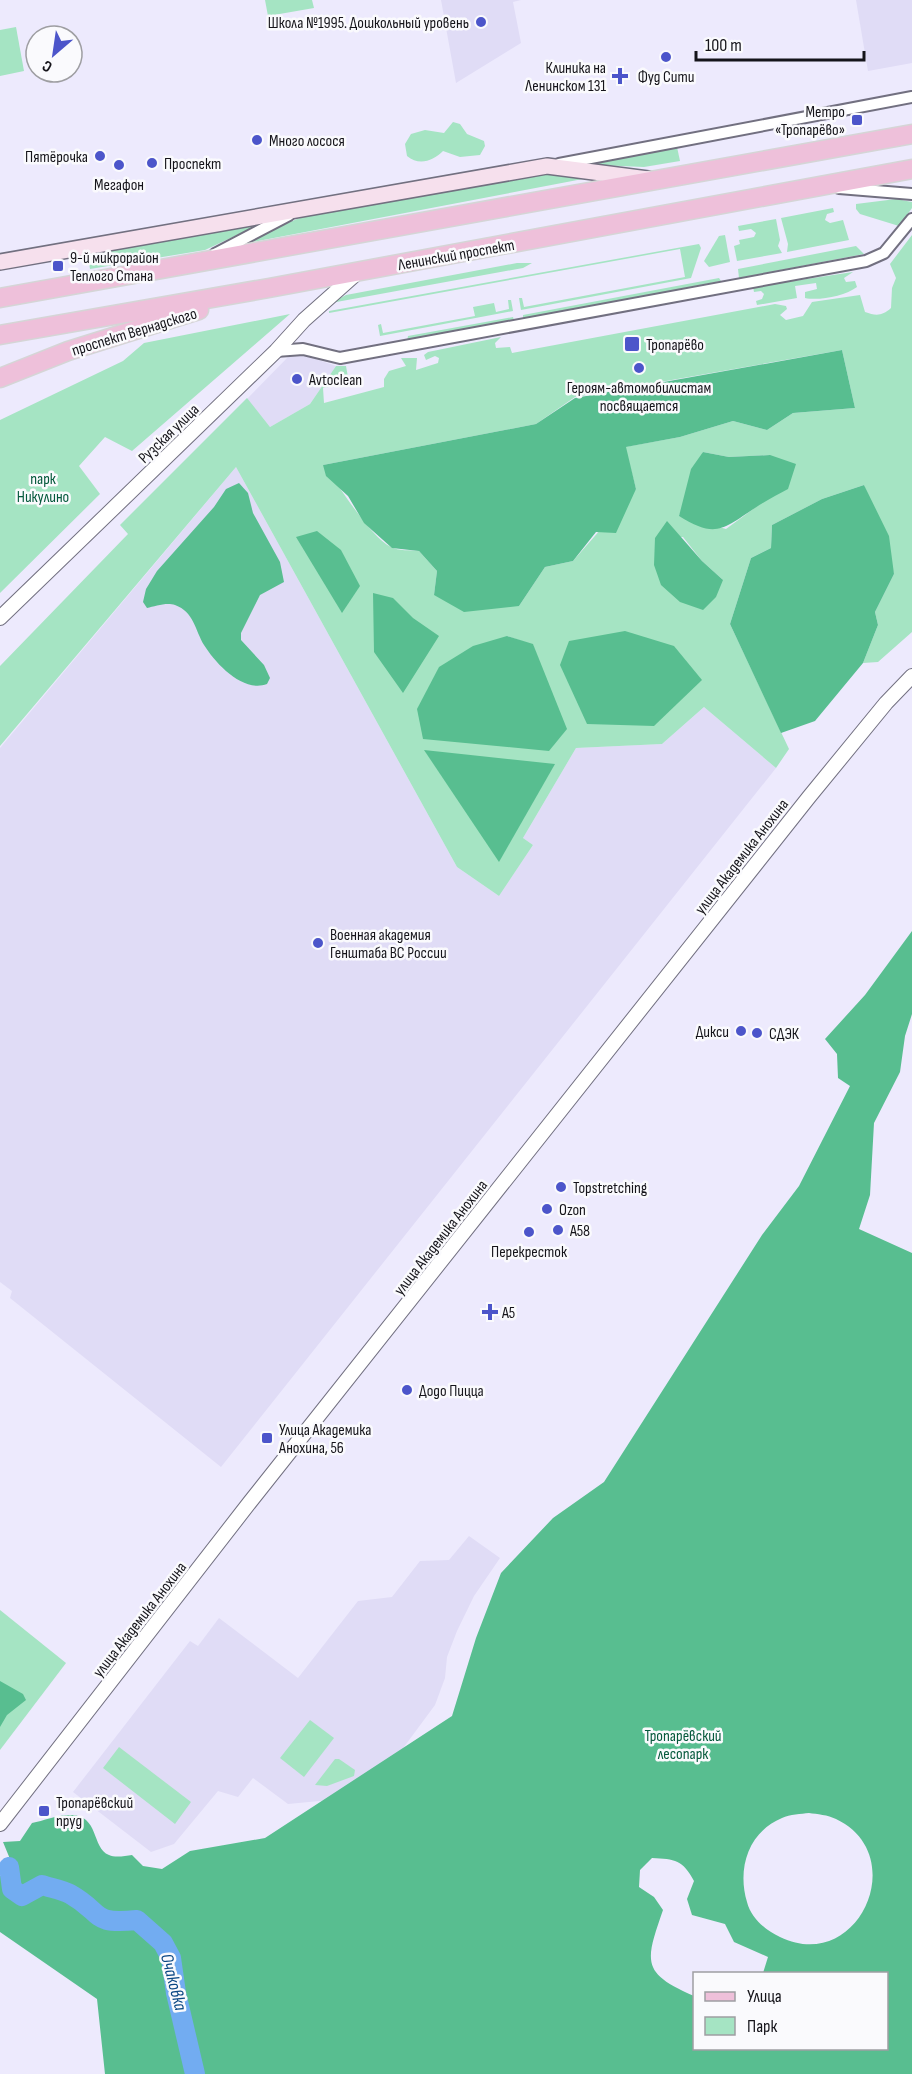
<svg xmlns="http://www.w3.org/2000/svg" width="912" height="2074" font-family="'Sofia Sans Condensed',sans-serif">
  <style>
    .built { fill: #e0dcf6 }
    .green { fill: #a5e4c3; fill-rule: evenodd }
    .forest { fill: #58be90; fill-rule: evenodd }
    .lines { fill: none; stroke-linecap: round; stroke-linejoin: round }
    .river { stroke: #72acf1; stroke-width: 20 }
    .minor-casing { stroke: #727080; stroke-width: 14 }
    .tertiary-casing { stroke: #727080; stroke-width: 16 }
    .secondary-casing { stroke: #727080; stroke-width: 18 }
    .primary-casing { stroke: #d5d5d6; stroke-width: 21 }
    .minor { stroke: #fff; stroke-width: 10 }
    .tertiary { stroke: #fff; stroke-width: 14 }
    .secondary { stroke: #f6e0ed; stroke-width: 15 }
    .primary { stroke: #eec0da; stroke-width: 18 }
    .poi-dot { fill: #4c55ca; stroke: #fafafd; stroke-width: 2 }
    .labels { text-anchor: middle; stroke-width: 5; stroke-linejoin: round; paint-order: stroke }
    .poi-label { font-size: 16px; fill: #15141a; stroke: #fafafd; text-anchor: start }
    .street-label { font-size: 16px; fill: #15141a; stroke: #fafafd }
    .park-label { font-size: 16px; fill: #05593c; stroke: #fafafd }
    .water-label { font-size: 18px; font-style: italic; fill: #0a4784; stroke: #fafafd }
  </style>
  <rect width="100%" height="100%" fill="#edeafd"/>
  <!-- built -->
  <g class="built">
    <path d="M441 0H521L513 2 521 43 456 83Z"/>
    <path d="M856 0H912V63L868 71Z"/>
    <path d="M304 355 336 366 310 404 270 427 247 399 289 356Z"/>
    <path d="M236 467 457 867 499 896 533 845 523 838 576 748 662 744 704 707 776 768 221 1467 10 1298 12 1291 0 1282V748Z"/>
    <path d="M469 1536 500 1558 474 1596 457 1631 447 1657 445 1678 435 1705 401 1751 330 1800 288 1804 253 1778 238 1797 218 1791 174 1844 151 1852 73 1792 190 1641 198 1646 219 1618 298 1678 358 1601 392 1597 420 1561 449 1560Z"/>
  </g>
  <!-- green -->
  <g class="green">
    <path d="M265 0H312L314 8 268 16Z"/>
    <path d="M16 27 24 71 0 76V30Z"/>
    <path d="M453 122 460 124 467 134 484 141 485 146 480 155 460 157 443 151C433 161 419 166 407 156L405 144 411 134 425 130 444 133Z"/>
    <path d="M677 147 680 161 644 167 597 165 598 162Z"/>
    <path d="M541 172 588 178 253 242 251 239 297 219 318 213Z"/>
    <path d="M896 199 912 202V208L899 226 860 214 856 209V204Z"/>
    <path d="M833 208 834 212 827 214 825 220 830 223 843 220 849 240 787 252 788 244 781 218Z"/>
    <path d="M271 219 205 250 90 269 87 251Z"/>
    <path d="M776 219 780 240 778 246 782 253 737 261 734 246 740 244 739 240 754 237 756 233 751 229 739 231 738 226Z"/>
    <path d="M725 235 730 262 709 267 704 261 719 236Z"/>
    <path d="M912 235V632L878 662 863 663 878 625 875 612 894 574 864 485 822 499 772 525 771 548 751 558 730 624 789 749 776 768 704 707 662 744 576 748 523 838 533 845 499 896 457 867 236 467 0 746V666L128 534 120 525 247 398 270 427 310 404 336 366H346L349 383 323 388 324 403 384 387V379L389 371 406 366 401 358H417L416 370 438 363 439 358 435 356 426 360 424 355 428 352 501 337 495 343 496 348 510 347 512 353 775 304 786 306 787 309 780 315 786 320 803 316 812 302 860 295 865 312C876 316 882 316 891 308L892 288 896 278 890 264ZM842 350 855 408 793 413 767 430 733 421 680 437 625 447 636 489 573 561 545 567 519 606 434 595 437 571 419 551C411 550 398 551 391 547 369 536 340 486 323 465L536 424 575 397ZM703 452 729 457 770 455 756 507 726 529 679 516ZM683 537 702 561 723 580 655 538ZM507 636 533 645 559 713Z"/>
    <path d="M699 244 701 248 691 278 521 310 519 298H522L524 307 685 277 680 249 329 313V311Z"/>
    <path d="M856 246 864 254 739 278 738 269Z"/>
    <path d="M517 263H532L523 268 331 303 346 295Z"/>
    <path d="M853 272 844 278 846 282 855 281 857 287C845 296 819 301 805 298V292L817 289 816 283 795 286 797 298 757 305 756 301 762 299 764 294 761 291 754 292 753 287Z"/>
    <path d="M719 278 721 281 523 319V315Z"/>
    <path d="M508 300H511L513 311 380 336 378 325 381 324 383 333 475 316 473 307 494 303 496 312 509 309Z"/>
    <path d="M290 314 132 451 105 437 79 466 100 494 0 593V420L123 361 144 343Z"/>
    <path d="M513 317 514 320 407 341 408 336Z"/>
    <path d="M0 1610 66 1663 0 1750Z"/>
    <path d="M310 1720 334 1738 304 1777 280 1758Z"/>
    <path d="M119 1747 191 1802 175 1824 103 1768Z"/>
    <path d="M335 1759H339L355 1770 354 1776 327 1786 315 1785Z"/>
  </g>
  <!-- forest -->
  <g class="forest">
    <path d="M842 350 855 408 793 413 767 430 733 421 680 437 626 447 636 489 616 533 596 532 573 561 545 567 519 606 464 612 434 595 437 571 419 551 392 548 364 523 348 496 326 476 323 465 536 424 575 398Z"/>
    <path d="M703 452 729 457 770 455 796 464 788 489C777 495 765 501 755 508 723 529 716 539 679 516L691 469Z"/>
    <path d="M239 483 248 493 253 513 280 562 284 582 260 595 241 633V640L264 665 270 678 267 684C243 693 216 664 204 645 195 630 194 612 175 605 167 602 155 606 147 608L143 602 146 589 157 571 214 507 226 489Z"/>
    <path d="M864 485 889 536 894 574 875 612 878 625 863 663 815 721 781 733 730 624 751 558 771 548 772 525 822 499Z"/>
    <path d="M667 521 702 561 723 580 716 597 703 610 680 602 661 585 654 565 655 538Z"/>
    <path d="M317 531 341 550 360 586 342 613 296 537Z"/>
    <path d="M373 593 393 598 413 618 439 636 403 693 374 652Z"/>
    <path d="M625 631 674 646 702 680 654 726 587 724 560 665 569 641Z"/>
    <path d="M507 636 533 644 567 729 549 751 423 739 417 709 439 667 473 646Z"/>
    <path d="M424 750 555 764 499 862Z"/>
    <path d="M912 931V1014L905 1036 900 1072 874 1123 870 1195 859 1229 912 1253V2074H105L97 1999 0 1932V1876L5 1874 10 1859 3 1842 20 1841 32 1823C43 1821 57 1815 69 1815 100 1814 91 1848 109 1855 115 1858 125 1856 132 1855L143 1866 162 1869 190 1851 265 1838 452 1716 476 1638 501 1573 553 1518 604 1482 762 1235 799 1186 850 1086 838 1078 837 1054 825 1039 865 995ZM809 1813C817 1814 828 1815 836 1819 912 1855 858 1975 780 1937 765 1930 751 1918 747 1902 737 1869 748 1832 782 1818 790 1814 801 1814 809 1813ZM652 1858C675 1859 683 1860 694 1881L687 1899 692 1915 725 1924 734 1942 768 1957 763 1973 886 1974V2048H694V1996C641 1973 645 1962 663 1910L654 1897 639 1887 640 1870Z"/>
    <path d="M0 1681 23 1694 26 1700 7 1715 0 1727Z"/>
  </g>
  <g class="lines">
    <!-- river -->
    <path class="river" d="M9 1867 12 1889 22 1896 42 1885C51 1888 62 1890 70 1894 104 1913 90 1925 137 1920L163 1943 171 1958 176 1993 195 2074"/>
    <!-- minor casing -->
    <g class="minor-casing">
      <g id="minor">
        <path d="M559 164 912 97"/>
        <path d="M839 188 912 194"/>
        <path d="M215 254 289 215"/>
        <path d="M276 351 303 349 340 358 866 261 884 253 912 219"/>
      </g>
    </g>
    <!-- tertiary casing -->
    <g class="tertiary-casing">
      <g id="tertiary">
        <path d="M0 618 276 351 304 320 358 272"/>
        <path d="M0 1824 250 1502 809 797 886 703 912 676"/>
      </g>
    </g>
    <!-- secondary casing -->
    <g class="secondary-casing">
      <path id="secondary" d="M0 262 547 166 648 179"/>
    </g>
    <!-- primary casing -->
    <g class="primary-casing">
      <g id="primary">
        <path d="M0 298 912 134"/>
        <path d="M0 335 269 288 912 169"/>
        <path d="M0 378 68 351 199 310"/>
      </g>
    </g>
    <!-- minor -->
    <use href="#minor" class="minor"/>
    <!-- tertiary -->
    <use href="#tertiary" class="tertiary"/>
    <!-- secondary -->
    <use href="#secondary" class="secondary"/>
    <!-- primary -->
    <use href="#primary" class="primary"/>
  </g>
  <!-- markers -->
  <g class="poi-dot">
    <circle cx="481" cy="22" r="6"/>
    <circle cx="666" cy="57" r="6"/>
    <path d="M617 67h6v6h6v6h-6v6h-6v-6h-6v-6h6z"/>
    <rect x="851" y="114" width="12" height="12" rx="3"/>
    <circle cx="257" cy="140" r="6"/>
    <circle cx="100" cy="156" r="6"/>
    <circle cx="152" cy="163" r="6"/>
    <circle cx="119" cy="165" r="6"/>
    <rect x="52" y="260" width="12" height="12" rx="3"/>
    <rect x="624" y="336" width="16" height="16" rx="3"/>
    <circle cx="639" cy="368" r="6"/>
    <circle cx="297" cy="379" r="6"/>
    <circle cx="318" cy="943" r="6"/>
    <circle cx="741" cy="1031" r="6"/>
    <circle cx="757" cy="1033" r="6"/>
    <circle cx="561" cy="1187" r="6"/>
    <circle cx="547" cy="1209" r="6"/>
    <circle cx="558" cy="1230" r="6"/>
    <circle cx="529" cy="1232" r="6"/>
    <path d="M487 1303h6v6h6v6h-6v6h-6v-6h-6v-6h6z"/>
    <circle cx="407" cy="1390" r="6"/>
    <rect x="261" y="1432" width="12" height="12" rx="3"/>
    <rect x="38" y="1805" width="12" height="12" rx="3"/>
  </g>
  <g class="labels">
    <!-- poi labels -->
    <g class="poi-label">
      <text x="469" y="28" text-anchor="end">Школа №1995. Дошкольный уровень</text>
      <text x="606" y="73" text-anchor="end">Клиника на<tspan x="606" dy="18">Ленинском 131</tspan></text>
      <text x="666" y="82" text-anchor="middle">Фуд Сити</text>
      <text x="845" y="117" text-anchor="end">Метро<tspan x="845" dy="18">«Тропарёво»</tspan></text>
      <text x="269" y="146">Много лосося</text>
      <text x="88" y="162" text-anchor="end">Пятёрочка</text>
      <text x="164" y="169">Проспект</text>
      <text x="119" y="190" text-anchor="middle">Мегафон</text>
      <text x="70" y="263">9-й микрорайон<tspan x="70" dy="18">Теплого Стана</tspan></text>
      <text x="646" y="350">Тропарёво</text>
      <text x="309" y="385">Avtoclean</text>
      <text x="639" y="393" text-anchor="middle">Героям-автомобилистам<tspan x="639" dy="18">посвящается</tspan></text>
      <text x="330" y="940">Военная академия<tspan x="330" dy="18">Генштаба ВС России</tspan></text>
      <text x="729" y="1037" text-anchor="end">Дикси</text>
      <text x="769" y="1039">СДЭК</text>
      <text x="573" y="1193">Topstretching</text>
      <text x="559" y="1215">Ozon</text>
      <text x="570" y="1236">А58</text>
      <text x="529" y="1257" text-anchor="middle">Перекресток</text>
      <text x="502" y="1318">А5</text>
      <text x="419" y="1396">Додо Пицца</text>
      <text x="279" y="1435">Улица Академика<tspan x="279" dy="18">Анохина, 56</tspan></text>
      <text x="56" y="1808">Тропарёвский<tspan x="56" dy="18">пруд</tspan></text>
    </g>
    <!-- street labels -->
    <g class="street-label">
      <text transform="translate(456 254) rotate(-10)" y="6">Ленинский проспект</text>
      <text transform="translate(134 331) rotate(-17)" y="6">проспект Вернадского</text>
      <text transform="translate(168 433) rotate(-44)" y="6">Рузская улица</text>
      <text transform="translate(741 856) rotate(-52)" y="6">улица Академика Анохина</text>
      <text transform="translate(440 1237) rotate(-52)" y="6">улица Академика Анохина</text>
      <text transform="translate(139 1619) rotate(-52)" y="6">улица Академика Анохина</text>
    </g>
    <!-- park labels -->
    <g class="park-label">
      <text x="43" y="484">парк<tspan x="43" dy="18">Никулино</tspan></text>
      <text x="683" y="1741">Тропарёвский<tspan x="683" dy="18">лесопарк</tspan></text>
    </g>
    <!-- water labels -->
    <g class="water-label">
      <text transform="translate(174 1982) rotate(75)" y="6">Очаковка</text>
    </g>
  </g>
  <!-- legend -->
  <rect x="693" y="1972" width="195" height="78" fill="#fafafd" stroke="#9e9ea2" stroke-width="1.5"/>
  <rect x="705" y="1992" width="30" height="9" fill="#eec0da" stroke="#9e9ea2" stroke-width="1.5"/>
  <text x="747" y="2002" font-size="18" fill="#15141a">Улица</text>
  <rect x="705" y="2017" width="30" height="18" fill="#a5e4c3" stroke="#9e9ea2" stroke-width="1.5"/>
  <text x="747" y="2032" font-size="18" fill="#15141a">Парк</text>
  <!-- north arrow -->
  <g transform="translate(54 54) rotate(209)"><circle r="28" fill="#fafafd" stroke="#9e9ea2" stroke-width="1.5"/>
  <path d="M0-4.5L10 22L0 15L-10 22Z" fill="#4c55ca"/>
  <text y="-9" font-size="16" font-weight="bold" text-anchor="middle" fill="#15141a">С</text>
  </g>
  <!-- scale -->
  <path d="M696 51v9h168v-9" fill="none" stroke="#15141a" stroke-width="3"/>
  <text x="705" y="51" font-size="18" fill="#15141a" stroke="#fafafd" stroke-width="4.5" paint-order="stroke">100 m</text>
</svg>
